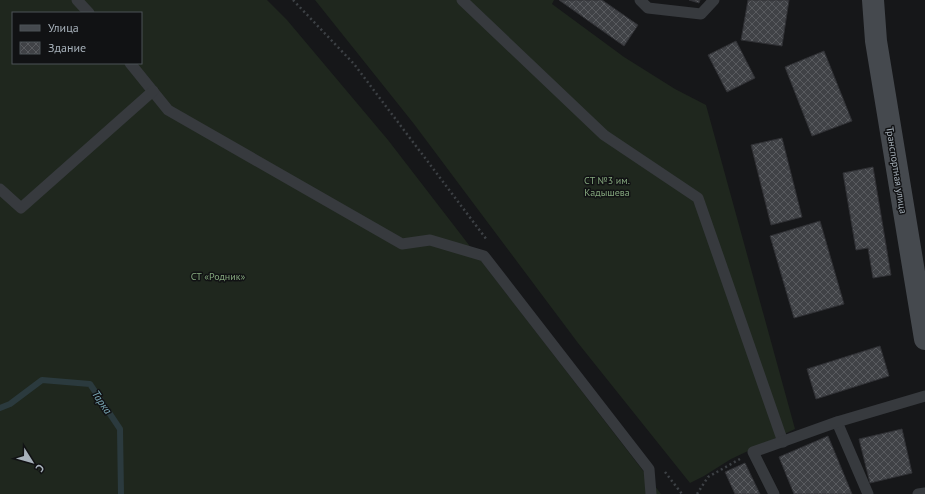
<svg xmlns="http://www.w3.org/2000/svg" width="925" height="494" font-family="'PT Sans',sans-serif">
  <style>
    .garden { fill: #1f271e; fill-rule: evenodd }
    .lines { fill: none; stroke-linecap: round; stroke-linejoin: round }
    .stream { stroke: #2b3a3e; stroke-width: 6 }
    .building { fill: url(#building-cross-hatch); stroke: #303135 }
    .path { stroke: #3d4145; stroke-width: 2.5; stroke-dasharray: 2 3; stroke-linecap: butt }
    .lane { stroke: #373a3e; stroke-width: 11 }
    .secondary { stroke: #45494e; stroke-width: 22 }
    .labels { text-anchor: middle; stroke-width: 3; stroke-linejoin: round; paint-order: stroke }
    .street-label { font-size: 10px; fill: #a7b1ba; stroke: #111214 }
    .park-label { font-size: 10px; fill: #84a77d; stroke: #111214 }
    .water-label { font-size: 11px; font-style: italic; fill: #7baab8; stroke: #111214 }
  </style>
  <defs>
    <pattern id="building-cross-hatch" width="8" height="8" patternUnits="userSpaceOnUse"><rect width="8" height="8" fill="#404246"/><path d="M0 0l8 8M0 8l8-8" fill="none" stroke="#595b5f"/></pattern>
  </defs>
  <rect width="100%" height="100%" fill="#161719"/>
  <!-- garden -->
  <g class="garden">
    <path d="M0 0H267L287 20 388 140 661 494H0ZM13 13H141V63H13Z"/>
    <path d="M315 0H554L552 4 624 57 675 89 706 105 795 429 731 459 704 476 690 483 578 343 414 124Z"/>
  </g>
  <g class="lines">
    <!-- stream -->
    <path class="stream" d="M0 408 10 404 42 380 90 384 120 429 121 494"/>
  </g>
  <!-- building -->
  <g class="building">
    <path d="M559 0H602L638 25 624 46Z"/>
    <path d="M689 0H700L699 3Z"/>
    <path d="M748 0H789L782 46 741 40Z"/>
    <path d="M736 41 755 78 727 92 708 55Z"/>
    <path d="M824 51 852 121 812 136 785 67Z"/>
    <path d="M782 138 802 217 771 225 751 145Z"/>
    <path d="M873 167 891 275 873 278 868 248 856 250 843 173Z"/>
    <path d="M820 221 844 304 794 318 770 236Z"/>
    <path d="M880 346 889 376 816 399 807 369Z"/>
    <path d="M902 429 912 473 870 483 859 439Z"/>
    <path d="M828 436 852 494H794L779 457Z"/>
    <path d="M745 463 760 494H735L725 472Z"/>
  </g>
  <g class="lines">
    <!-- path -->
    <g class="path">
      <path d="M293 0 354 64 487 240"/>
      <path d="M665 472 682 494"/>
      <path d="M697 494 708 477 740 459"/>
    </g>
    <!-- lane -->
    <g class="lane">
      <path d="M77 0 89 13"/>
      <path d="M462 0 604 135 698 198 783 442"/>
      <path d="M640 0 648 8 701 14 714 0"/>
      <path d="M130 63 168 110 402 244 430 240 484 256 649 469 651 494"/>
      <path d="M0 189 21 208 153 91"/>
      <path d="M837 422 868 494"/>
      <path d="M774 494 753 452 837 422 925 396"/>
      <path d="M918 494 925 493"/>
    </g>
    <!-- secondary -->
    <path class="secondary" d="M873 0 876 41 925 339"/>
  </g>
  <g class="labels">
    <!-- street labels -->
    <g class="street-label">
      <text transform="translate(897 170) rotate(81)" y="4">Транспортная улица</text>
    </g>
    <!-- park labels -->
    <g class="park-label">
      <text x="607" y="184">СТ №3 им.<tspan x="607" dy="12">Кадышева</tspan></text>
      <text x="218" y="280">СТ «Родник»</text>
    </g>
    <!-- water labels -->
    <g class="water-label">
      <text transform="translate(102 402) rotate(56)" y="4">Тарка</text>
    </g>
  </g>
  <!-- legend -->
  <rect x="12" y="12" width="130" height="52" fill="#111214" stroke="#4d5256"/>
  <rect x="20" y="25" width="20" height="6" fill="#45494e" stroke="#4d5256"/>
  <text x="48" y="32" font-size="12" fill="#a7b1ba">Улица</text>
  <rect x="20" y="42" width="20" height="12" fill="url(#building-cross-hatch)" stroke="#4d5256"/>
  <text x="48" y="52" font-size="12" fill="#a7b1ba">Здание</text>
  <!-- north arrow -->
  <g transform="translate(32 462) rotate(127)" stroke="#111214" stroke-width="3" paint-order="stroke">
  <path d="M0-3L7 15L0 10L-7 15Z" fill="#a7b1ba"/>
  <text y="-6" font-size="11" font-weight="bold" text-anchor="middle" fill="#a7b1ba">С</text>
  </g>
</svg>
